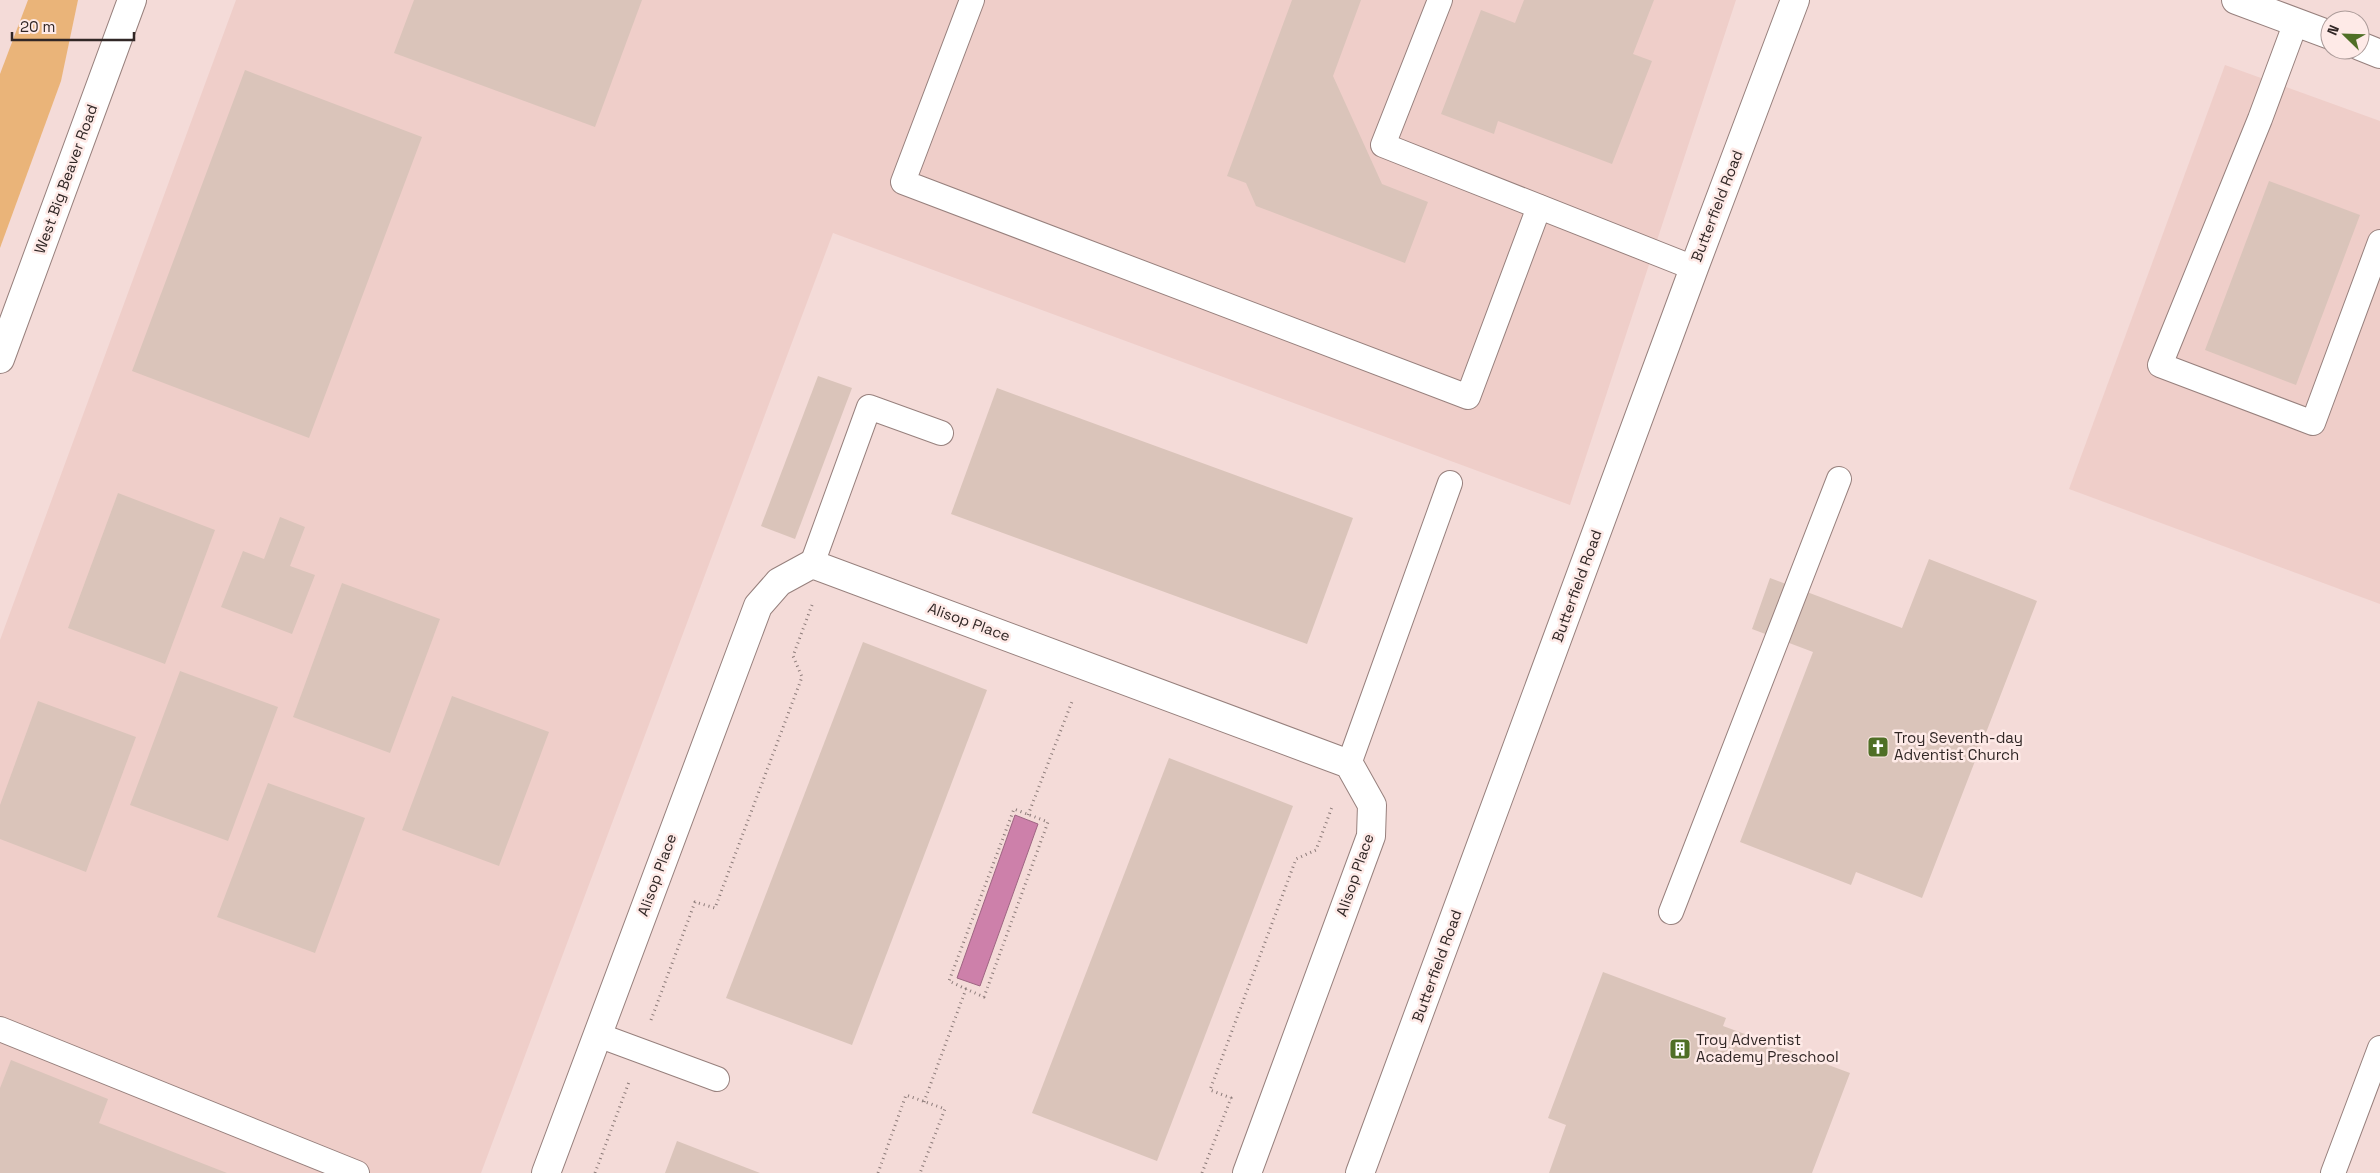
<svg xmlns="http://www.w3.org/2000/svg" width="2380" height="1173" font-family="'Space Grotesk',sans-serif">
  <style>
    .built { fill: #efcec9 }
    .green { fill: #eab479 }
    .water { fill: #cd80aa; stroke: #9e6582 }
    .building { fill: #dac4ba }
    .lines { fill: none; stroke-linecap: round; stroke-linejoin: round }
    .service-casing { stroke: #97807d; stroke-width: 26 }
    .minor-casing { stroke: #97807d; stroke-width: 30 }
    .secondary-casing { stroke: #97807d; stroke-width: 30 }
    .primary-casing { stroke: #97807d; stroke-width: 30 }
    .path { stroke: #8c7b79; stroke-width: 3; stroke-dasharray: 1 4; stroke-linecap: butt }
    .service { stroke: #fff; stroke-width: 24 }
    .minor { stroke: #fff; stroke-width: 28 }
    .secondary { stroke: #fff; stroke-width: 28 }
    .primary { stroke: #fff; stroke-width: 28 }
    .labels { text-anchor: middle; stroke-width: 5; stroke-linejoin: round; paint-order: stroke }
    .street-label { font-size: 15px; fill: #312726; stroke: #feeae7 }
    .poi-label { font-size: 15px; fill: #312726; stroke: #feeae7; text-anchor: start }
  </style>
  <rect width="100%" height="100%" fill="#f4dbd8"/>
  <!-- built -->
  <g class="built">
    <path d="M236 0H1736L1570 505 833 233 481 1173H0V640Z"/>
    <path d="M2225 65 2380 121V604L2069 489Z"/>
  </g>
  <!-- green -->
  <path class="green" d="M28 0H78L61 81 0 248V74Z"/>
  <!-- water -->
  <path class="water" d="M1015 815 1038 824 980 986 957 978Z"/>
  <!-- building -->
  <g class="building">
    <path d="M414 0H642L595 127 394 53Z"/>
    <path d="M1292 0H1361L1333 76 1382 184 1428 202 1405 263 1256 206 1246 183 1227 176Z"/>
    <path d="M1524 0H1654L1633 54 1652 61 1612 164 1498 121 1494 134 1441 114 1481 10 1515 23Z"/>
    <path d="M245 70 422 137 309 438 132 371Z"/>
    <path d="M2269 181 2360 215 2296 385 2205 350Z"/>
    <path d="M818 376 852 388 795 539 761 526Z"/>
    <path d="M997 388 1353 518 1307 644 951 514Z"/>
    <path d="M118 493 215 530 165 664 68 628Z"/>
    <path d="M280 517 305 527 290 566 315 575 292 634 221 607 243 551 264 559Z"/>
    <path d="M1929 559 2037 601 1922 898 1856 872 1851 885 1740 842 1813 652 1752 629 1770 578 1902 628Z"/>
    <path d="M342 583 440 619 390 753 293 717Z"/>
    <path d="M863 642 987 690 852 1045 726 998Z"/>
    <path d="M180 671 278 707 228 841 130 805Z"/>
    <path d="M452 696 549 732 499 866 402 830Z"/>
    <path d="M38 701 136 737 86 872 0 839V805Z"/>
    <path d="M1169 758 1293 806 1157 1161 1032 1113Z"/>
    <path d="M268 783 365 818 315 953 217 917Z"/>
    <path d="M1603 972 1726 1018 1723 1026 1850 1073 1812 1173H1549L1566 1125 1548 1118Z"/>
    <path d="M11 1060 108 1099 99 1123 227 1173H0V1088Z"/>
    <path d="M677 1141 760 1173H665Z"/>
  </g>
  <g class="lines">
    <!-- service casing -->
    <g class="service-casing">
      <g id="service">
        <path d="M972 0 903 182 1468 397 1539 207"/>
        <path d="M1440 0 1383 145 1694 268"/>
        <path d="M2296 22 2260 119 2160 365 2313 423 2380 242"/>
        <path d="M812 564 869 407 941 433"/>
        <path d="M1349 764 1450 483"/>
        <path d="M1671 912 1839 479"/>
        <path d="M0 1029 357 1173"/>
        <path d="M598 1035 717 1079"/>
        <path d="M2333 1173 2380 1048"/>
      </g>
    </g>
    <!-- minor casing -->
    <g class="minor-casing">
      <g id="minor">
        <path d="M546 1173 758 606 779 582 812 564 1349 764 1372 805 1371 836 1247 1173"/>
        <path d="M1360 1173 1694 268 1795 0"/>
      </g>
    </g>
    <!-- secondary casing -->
    <g class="secondary-casing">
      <g id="secondary">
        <path d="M2236 0 2330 35"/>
        <path d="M2360 46 2380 54"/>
      </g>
    </g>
    <!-- primary casing -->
    <g class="primary-casing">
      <path id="primary" d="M0 359 132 0"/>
    </g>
    <!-- path -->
    <g class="path">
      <path d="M1028 815 1073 699"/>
      <path d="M651 1020 695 902 715 908 802 677 793 656 812 605"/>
      <path d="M924 1102 966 989 984 997 1048 822 1014 809 949 981 966 989"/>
      <path d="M595 1173 629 1082"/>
      <path d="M878 1173 906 1095 945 1109 920 1173"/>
      <path d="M1202 1173 1231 1098 1210 1090 1296 859 1316 850 1332 807"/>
    </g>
    <!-- service -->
    <use href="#service" class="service"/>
    <!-- minor -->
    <use href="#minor" class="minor"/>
    <!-- secondary -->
    <use href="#secondary" class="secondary"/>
    <!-- primary -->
    <use href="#primary" class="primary"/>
  </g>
  <!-- icons -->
  <defs>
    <g id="church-square" transform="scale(1.125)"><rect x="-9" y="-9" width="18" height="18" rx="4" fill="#4f6f26" stroke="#feeae7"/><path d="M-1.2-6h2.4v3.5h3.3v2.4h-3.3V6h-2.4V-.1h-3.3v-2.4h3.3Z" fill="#fff"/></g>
    <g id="building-square" transform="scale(1.125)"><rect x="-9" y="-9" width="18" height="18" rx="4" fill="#4f6f26" stroke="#feeae7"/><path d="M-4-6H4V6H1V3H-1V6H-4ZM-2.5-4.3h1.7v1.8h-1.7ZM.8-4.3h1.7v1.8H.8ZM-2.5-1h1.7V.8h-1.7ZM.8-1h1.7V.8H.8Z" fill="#fff"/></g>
  </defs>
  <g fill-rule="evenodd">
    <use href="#church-square" x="1878" y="747"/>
    <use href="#building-square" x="1680" y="1049"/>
  </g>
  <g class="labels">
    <!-- street labels -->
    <g class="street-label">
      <text transform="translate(66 179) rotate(-70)" y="5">West Big Beaver Road</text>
      <text transform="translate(1717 206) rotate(-69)" y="5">Butterfield Road</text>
      <text transform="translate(1577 586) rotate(-70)" y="5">Butterfield Road</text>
      <text transform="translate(969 622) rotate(20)" y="5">Alisop Place</text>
      <text transform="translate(657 875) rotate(-70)" y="5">Alisop Place</text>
      <text transform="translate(1355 875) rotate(-71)" y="5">Alisop Place</text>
      <text transform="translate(1437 966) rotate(-70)" y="5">Butterfield Road</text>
    </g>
    <!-- poi labels -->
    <g class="poi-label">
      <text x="1894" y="743">Troy Seventh-day<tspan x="1894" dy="17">Adventist Church</tspan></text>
      <text x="1696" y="1045">Troy Adventist<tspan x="1696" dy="17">Academy Preschool</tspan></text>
    </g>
  </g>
  <!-- north arrow -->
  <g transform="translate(2345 35) rotate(293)"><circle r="24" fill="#feeae7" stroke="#ac9c9a"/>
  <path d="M0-4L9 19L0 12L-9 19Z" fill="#4f6f26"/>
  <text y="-8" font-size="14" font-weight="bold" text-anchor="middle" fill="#312726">N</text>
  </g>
  <!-- scale -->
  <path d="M12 32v8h122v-8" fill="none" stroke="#312726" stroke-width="2.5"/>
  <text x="20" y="32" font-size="15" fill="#312726" stroke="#feeae7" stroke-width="4" paint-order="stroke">20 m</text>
</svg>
